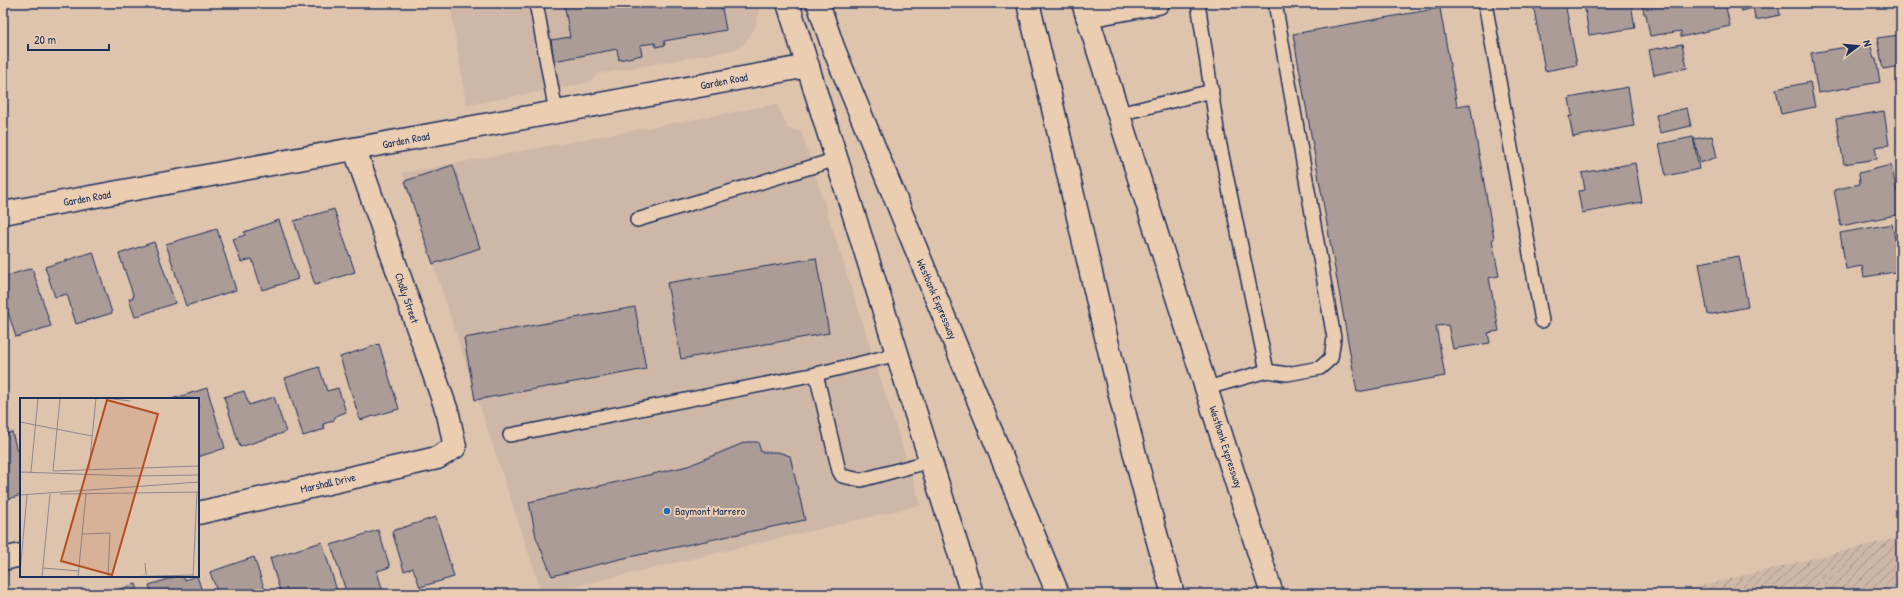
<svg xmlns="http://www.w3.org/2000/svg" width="1904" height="597" font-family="'Patrick Hand',sans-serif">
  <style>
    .built { fill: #cfb7a7 }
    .industrial { fill: url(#industrial-furrows) }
    .building { fill: #ab9c98; stroke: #1b2f5e }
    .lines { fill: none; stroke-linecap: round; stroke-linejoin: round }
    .service-casing { stroke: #1b2f5e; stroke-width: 16 }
    .minor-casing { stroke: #1b2f5e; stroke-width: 25 }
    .secondary-casing { stroke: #1b2f5e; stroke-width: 25 }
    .motorway-casing { stroke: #1b2f5e; stroke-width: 25 }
    .service { stroke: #ebcdb2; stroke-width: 13 }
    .minor { stroke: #ebcdb2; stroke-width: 22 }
    .secondary { stroke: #ebcdb2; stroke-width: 22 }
    .motorway { stroke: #ebcdb2; stroke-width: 22 }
    .poi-dot { fill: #1f6fb2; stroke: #ebcdb2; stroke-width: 1.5 }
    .labels { text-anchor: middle; stroke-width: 4; stroke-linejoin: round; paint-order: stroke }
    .street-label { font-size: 11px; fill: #1b2f5e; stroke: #ebcdb2 }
    .poi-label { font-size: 11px; fill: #1b2f5e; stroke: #ebcdb2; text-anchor: start }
    .inset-road { fill: none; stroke: #90888d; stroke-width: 1 }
    .view { fill: #b54e20; fill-opacity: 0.15; stroke: #b54e20; stroke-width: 2 }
    .inset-edge { fill: none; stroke: #1b2f5e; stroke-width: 2 }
  </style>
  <defs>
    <pattern id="industrial-furrows" width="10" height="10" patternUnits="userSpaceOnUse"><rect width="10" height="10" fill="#cfb7a7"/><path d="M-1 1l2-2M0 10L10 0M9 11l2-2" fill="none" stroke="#a7958b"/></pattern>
  </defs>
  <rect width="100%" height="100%" fill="#dec3ad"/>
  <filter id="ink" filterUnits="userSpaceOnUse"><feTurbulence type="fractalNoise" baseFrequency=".025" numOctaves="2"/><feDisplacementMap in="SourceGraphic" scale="8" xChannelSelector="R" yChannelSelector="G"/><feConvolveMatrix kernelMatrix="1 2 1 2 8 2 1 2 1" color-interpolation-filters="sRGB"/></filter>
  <g filter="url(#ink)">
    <!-- built -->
    <g class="built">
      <path d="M450 3H760V5L755 28 745 43 733 50 598 74 588 83 466 105Z"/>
      <path d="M777 104 788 129 801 131 921 505 542 594 403 173Z"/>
    </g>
    <!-- industrial -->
    <path class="industrial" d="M1901 537V594H1668Z"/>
    <!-- building -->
    <g class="building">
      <path d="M564 3H721L726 30 664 41 665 45 656 47 655 43 640 45 642 55 619 60 617 49 554 61 551 40 570 37Z"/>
      <path d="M1533 3H1565L1577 65 1545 71Z"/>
      <path d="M1584 3H1631L1635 28 1589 35Z"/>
      <path d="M1642 3H1725L1730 26 1681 37V31L1650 36 1646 14H1644Z"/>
      <path d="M1739 3H1785L1778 4 1780 15 1756 20 1753 8 1741 11Z"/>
      <path d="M1841 3H1863L1841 7Z"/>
      <path d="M1440 8 1457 106 1470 104 1494 239 1492 240 1499 276 1489 278 1499 331 1488 333 1490 343 1453 349 1448 325 1436 326 1445 376 1357 392 1293 34Z"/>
      <path d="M1899 35 1901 66 1883 69 1877 38Z"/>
      <path d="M1870 43 1874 59H1876L1880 82 1818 93 1811 53Z"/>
      <path d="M1682 44 1687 68 1654 75 1649 50Z"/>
      <path d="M1810 82 1815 107 1781 114 1776 89Z"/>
      <path d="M1628 87 1634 126 1573 137 1569 116H1572L1569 98Z"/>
      <path d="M1687 108 1691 126 1660 133 1656 115Z"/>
      <path d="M1884 111 1889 145 1875 147 1877 159 1844 164 1836 119Z"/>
      <path d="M1712 136 1717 157 1700 163 1694 139Z"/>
      <path d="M1693 137 1699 169 1666 176 1659 144Z"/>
      <path d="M1635 163 1642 202 1582 213 1578 191 1585 190 1582 173Z"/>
      <path d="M453 165 480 248 433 264 405 181Z"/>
      <path d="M1891 165 1898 196 1901 195V214L1841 226 1834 190 1860 184 1859 173Z"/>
      <path d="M334 209 355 272 315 285 294 221Z"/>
      <path d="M279 220 298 279 262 290 252 259 241 262 233 239 245 235 244 232Z"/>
      <path d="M1892 224 1901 271 1864 277 1862 266 1846 269 1840 233Z"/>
      <path d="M217 229 236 290 186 306 166 244Z"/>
      <path d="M154 242 175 303 135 317 129 299 134 297 119 254Z"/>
      <path d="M93 252 112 313 76 324 67 294 55 297 45 267Z"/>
      <path d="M1739 256 1748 307 1708 315 1699 263Z"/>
      <path d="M816 258 829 333 681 359 667 283Z"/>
      <path d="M32 268 51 326 16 337 7 309 3 310V277Z"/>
      <path d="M635 307 646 369 475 400 464 338Z"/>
      <path d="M379 344 399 409 360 420 340 357Z"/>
      <path d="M319 367 327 391 338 388 346 412 336 416 333 421 323 424 325 429 303 436 285 378Z"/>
      <path d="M207 388 225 448 198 457V399H172Z"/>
      <path d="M244 391 249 405 274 397 286 432 240 447 224 397Z"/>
      <path d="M12 432 17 451 21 450V495L3 501V435Z"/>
      <path d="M746 442H758L761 452H778L790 456 805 520 620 559 552 576 536 537 529 502 688 466Z"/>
      <path d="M436 517 454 577 420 587 413 568 404 571 392 531Z"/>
      <path d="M378 530 390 567 377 571 383 592 375 594H347L331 545Z"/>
      <path d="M322 542 338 594H281L270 558Z"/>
      <path d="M254 557 266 594H218L210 572Z"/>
      <path d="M178 576H183L184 580 197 576 203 594H152L149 585Z"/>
      <path d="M136 584 139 594H104Z"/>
    </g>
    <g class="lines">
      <!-- service casing -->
      <g class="service-casing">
        <g id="service">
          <path d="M536 3 556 112"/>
          <path d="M1198 3 1218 136 1267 371"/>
          <path d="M1485 3 1542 321"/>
          <path d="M1119 114 1212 91"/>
          <path d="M637 220 837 159"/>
          <path d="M816 374 839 471 842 476 861 480 931 461"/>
          <path d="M1207 388 1267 371 1287 374 1320 368 1331 358 1334 338 1275 3"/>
          <path d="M510 435 816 374 898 354"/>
        </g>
      </g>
      <!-- minor casing -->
      <g class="minor-casing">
        <g id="minor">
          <path d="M1087 16 1158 3"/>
          <path d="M3 213 808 66"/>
          <path d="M198 513 437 458 455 447 448 414 355 150"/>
          <path d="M3 559 21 555"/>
        </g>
      </g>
      <!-- secondary casing -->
      <g class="secondary-casing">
        <g id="secondary">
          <path d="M788 3 972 594"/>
          <path d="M1083 3 1272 594"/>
        </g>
      </g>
      <!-- motorway casing -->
      <g class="motorway-casing">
        <g id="motorway">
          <path d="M818 3 833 47 1058 594"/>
          <path d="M1028 3C1076 200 1116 399 1173 594"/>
        </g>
      </g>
      <!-- service -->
      <use href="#service" class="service"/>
      <!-- minor -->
      <use href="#minor" class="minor"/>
      <!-- secondary -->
      <use href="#secondary" class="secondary"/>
      <!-- motorway -->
      <use href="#motorway" class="motorway"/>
    </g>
  </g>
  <!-- markers -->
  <circle class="poi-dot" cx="667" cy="511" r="4"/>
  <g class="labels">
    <!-- street labels -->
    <g class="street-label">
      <text transform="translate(724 81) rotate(-11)" y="4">Garden Road</text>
      <text transform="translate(406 140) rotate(-11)" y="4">Garden Road</text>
      <text transform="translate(87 198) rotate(-10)" y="4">Garden Road</text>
      <text transform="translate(407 298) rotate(71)" y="4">Cholly Street</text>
      <text transform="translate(937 299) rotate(67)" y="4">Westbank Expressway</text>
      <text transform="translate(1226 447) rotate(72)" y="4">Westbank Expressway</text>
      <text transform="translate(328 483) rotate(-13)" y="4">Marshall Drive</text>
    </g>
    <!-- poi labels -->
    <g class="poi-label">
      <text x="675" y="515">Baymont Marrero</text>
    </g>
  </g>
  <!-- overview -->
  <g transform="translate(20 398)">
    <rect width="179" height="179" fill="#dec3ad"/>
    <path class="inset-road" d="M85 0 110 3M0 24 72 38M179 69V56M69 71 76 0M33 73 40 0M33 73 179 68M0 74 112 78 179 77M11 74 18 0M40 96 179 94M0 97 179 84M62 136 90 135 88 179M125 165 126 177M23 170 59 173M0 175 7 97M22 179 30 96M58 179 66 96M99 179 173 177M173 179 177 94"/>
    <path class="view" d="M87 2 138 16 92 177 41 163Z"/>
    <rect width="179" height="179" class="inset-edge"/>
  </g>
  <!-- margin -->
  <rect width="1904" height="597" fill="none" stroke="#ebcdb2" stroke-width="16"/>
  <rect x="8" y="8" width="1888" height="581" fill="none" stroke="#1b2f5e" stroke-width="1.5" filter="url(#ink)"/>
  <!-- north arrow -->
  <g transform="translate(1858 46) rotate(74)" stroke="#ebcdb2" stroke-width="3" paint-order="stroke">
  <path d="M0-3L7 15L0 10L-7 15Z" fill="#1b2f5e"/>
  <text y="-6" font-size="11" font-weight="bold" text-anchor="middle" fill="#1b2f5e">N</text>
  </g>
  <!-- scale -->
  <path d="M28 44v6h81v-6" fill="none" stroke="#1b2f5e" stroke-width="2"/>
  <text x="34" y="44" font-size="12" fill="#1b2f5e" stroke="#ebcdb2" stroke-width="3" paint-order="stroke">20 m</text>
</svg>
